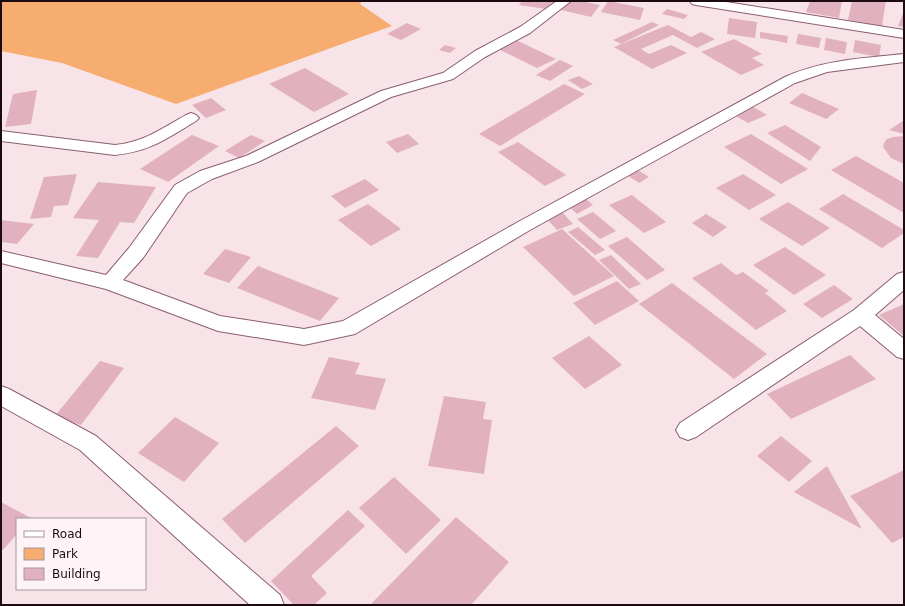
<svg xmlns="http://www.w3.org/2000/svg" width="905" height="606" font-family="'DejaVu Sans',sans-serif">
  <style>
    .green { fill: #f7ad70 }
    .building { fill: #e1b1bf }
    .lines { fill: none; stroke-linecap: round; stroke-linejoin: round }
    .minor-casing { stroke: #8a5f6c; stroke-width: 2 }
    .minor { fill: #fff; fill-rule: evenodd }
  </style>
  <rect width="100%" height="100%" fill="#f8e3e9"/>
  <!-- green -->
  <path class="green" d="M1 1H362L360 4 392 26 176 104 62 63 1 51Z"/>
  <!-- building -->
  <g class="building">
    <path d="M522 1H556L546 9 519 5Z"/>
    <path d="M569 1H581L600 5 591 17 561 10Z"/>
    <path d="M608 1 644 8 640 20 601 12Z"/>
    <path d="M810 1H842L839 18 806 12Z"/>
    <path d="M852 1H886L882 26 848 20Z"/>
    <path d="M667 9 688 15 684 19 662 14Z"/>
    <path d="M904 11V27L898 26Z"/>
    <path d="M729 18 757 22 755 38 727 34Z"/>
    <path d="M652 22 659 25 621 44 613 40Z"/>
    <path d="M407 23 421 29 401 40 387 34Z"/>
    <path d="M668 25 691 37 701 32 715 39 697 48 673 35 641 49 649 54 671 45 687 53 652 69 614 47Z"/>
    <path d="M760 32 788 36 787 43 760 38Z"/>
    <path d="M798 34 821 38 819 48 796 44Z"/>
    <path d="M826 38 847 42 845 54 824 50Z"/>
    <path d="M734 39 762 54 752 58 764 65 741 75 701 52Z"/>
    <path d="M516 40 556 59 537 68 498 49Z"/>
    <path d="M855 40 881 45 879 57 853 52Z"/>
    <path d="M445 45 456 48 450 53 439 50Z"/>
    <path d="M560 60 573 66 550 81 536 75Z"/>
    <path d="M305 68 349 94 314 112 269 84Z"/>
    <path d="M579 76 593 84 582 89 568 80Z"/>
    <path d="M564 84 585 94 500 146 479 134Z"/>
    <path d="M37 90 31 124 5 127 13 94Z"/>
    <path d="M802 93 839 109 826 119 789 103Z"/>
    <path d="M211 98 226 110 206 118 192 105Z"/>
    <path d="M752 106 767 115 748 123 734 115Z"/>
    <path d="M903 121 904 134 889 130Z"/>
    <path d="M785 125 821 147 810 161 767 133Z"/>
    <path d="M408 134 419 144 397 153 386 142Z"/>
    <path d="M751 134 808 169 781 184 724 147Z"/>
    <path d="M192 135 219 146 168 182 140 169Z"/>
    <path d="M251 135 265 141 239 158 225 151Z"/>
    <path d="M904 136V164L891 158 883 147 884 143 887 139 893 137Z"/>
    <path d="M518 142 566 175 545 186 498 152Z"/>
    <path d="M856 156 904 183V213L831 170Z"/>
    <path d="M638 170 649 177 639 183 628 176Z"/>
    <path d="M77 174 68 205 54 206 51 217 30 219 44 177Z"/>
    <path d="M743 174 776 195 749 210 716 188Z"/>
    <path d="M365 179 379 190 345 208 331 196Z"/>
    <path d="M98 182 156 187 134 223 120 222 98 258 76 256 99 220 73 218Z"/>
    <path d="M843 194 904 230V233L882 248 819 209Z"/>
    <path d="M632 195 666 222 644 233 609 205Z"/>
    <path d="M585 198 593 205 577 214 568 206Z"/>
    <path d="M788 202 830 228 802 246 759 219Z"/>
    <path d="M368 204 401 229 371 246 338 220Z"/>
    <path d="M562 212 573 224 557 230 546 218Z"/>
    <path d="M593 212 616 231 600 239 577 219Z"/>
    <path d="M706 214 727 227 713 237 692 223Z"/>
    <path d="M1 220 34 224 17 244 1 242Z"/>
    <path d="M578 227 605 250 595 255 568 232Z"/>
    <path d="M562 229 614 276 574 296 523 247Z"/>
    <path d="M627 237 665 270 647 280 608 246Z"/>
    <path d="M785 247 826 275 794 295 753 265Z"/>
    <path d="M225 249 251 257 229 283 203 274Z"/>
    <path d="M611 255 641 284 629 289 599 260Z"/>
    <path d="M721 263 736 275 743 272 769 291 765 293 787 311 756 330 692 278Z"/>
    <path d="M258 266 339 298 320 321 237 288Z"/>
    <path d="M617 281 639 301 595 325 573 303Z"/>
    <path d="M672 283 767 354 734 379 639 304Z"/>
    <path d="M834 285 853 299 822 318 803 304Z"/>
    <path d="M904 304V336L879 315Z"/>
    <path d="M589 336 622 365 585 389 552 358Z"/>
    <path d="M850 355 876 379 791 419 767 394Z"/>
    <path d="M329 357 360 363 355 374 386 379 375 410 311 398Z"/>
    <path d="M100 361 124 368 81 425 54 417Z"/>
    <path d="M444 396 486 402 483 419 492 420 484 474 428 466Z"/>
    <path d="M175 417 219 443 184 482 138 453Z"/>
    <path d="M336 426 359 446 245 543 222 519Z"/>
    <path d="M781 436 812 461 789 482 757 456Z"/>
    <path d="M827 466 862 529 794 492Z"/>
    <path d="M904 470V537L892 543 850 496Z"/>
    <path d="M394 477 441 520 406 554 359 508Z"/>
    <path d="M1 502 31 518 17 519V534L3 550 1 549Z"/>
    <path d="M348 510 365 526 311 576 327 593 314 605H294L271 581Z"/>
    <path d="M456 517 509 562 471 605H370Z"/>
  </g>
  <g class="lines">
    <!-- minor casing -->
    <g class="minor-casing">
      <g id="minor">
        <path d="M557 1H571L530 33 485 57 453 79 391 97 258 162 212 179 187 193 143 258 123 280 220 316 304 329 343 321 518 222 785 77C822 60 864 58 904 54V62L827 72 795 83 530 230 355 334 304 345 218 331 106 289 1 263V251L106 275 129 248 175 185 200 171 246 156 381 91 443 73 475 51 520 27Z"/>
        <path d="M690 1H720L904 30V38L696 5 692 4Z"/>
        <path d="M191 113 196 115 199 118 196 121C166 139 151 151 115 155L1 141V131L115 145C144 142 161 129 186 115Z"/>
        <path d="M904 272V290L875 315 904 339V359L897 357 860 326 696 437 688 440 680 437 676 430 680 423 854 310 897 274Z"/>
        <path d="M1 386 9 389 96 436 280 595 284 605H250L80 450 1 406Z"/>
      </g>
    </g>
    <!-- minor -->
    <use href="#minor" class="minor"/>
  </g>
  <!-- border -->
  <rect width="905" height="606" fill="none" stroke="#1b0b10" stroke-width="4"/>
  <!-- legend -->
  <rect x="16" y="518" width="130" height="72" fill="#fef4f7" stroke="#a3979b"/>
  <rect x="24" y="531" width="20" height="6" fill="#ffffff" stroke="#a3979b"/>
  <text x="52" y="538" font-size="12" fill="#1b0b10">Road</text>
  <rect x="24" y="548" width="20" height="12" fill="#f7ad70" stroke="#a3979b"/>
  <text x="52" y="558" font-size="12" fill="#1b0b10">Park</text>
  <rect x="24" y="568" width="20" height="12" fill="#e1b1bf" stroke="#a3979b"/>
  <text x="52" y="578" font-size="12" fill="#1b0b10">Building</text>
</svg>
